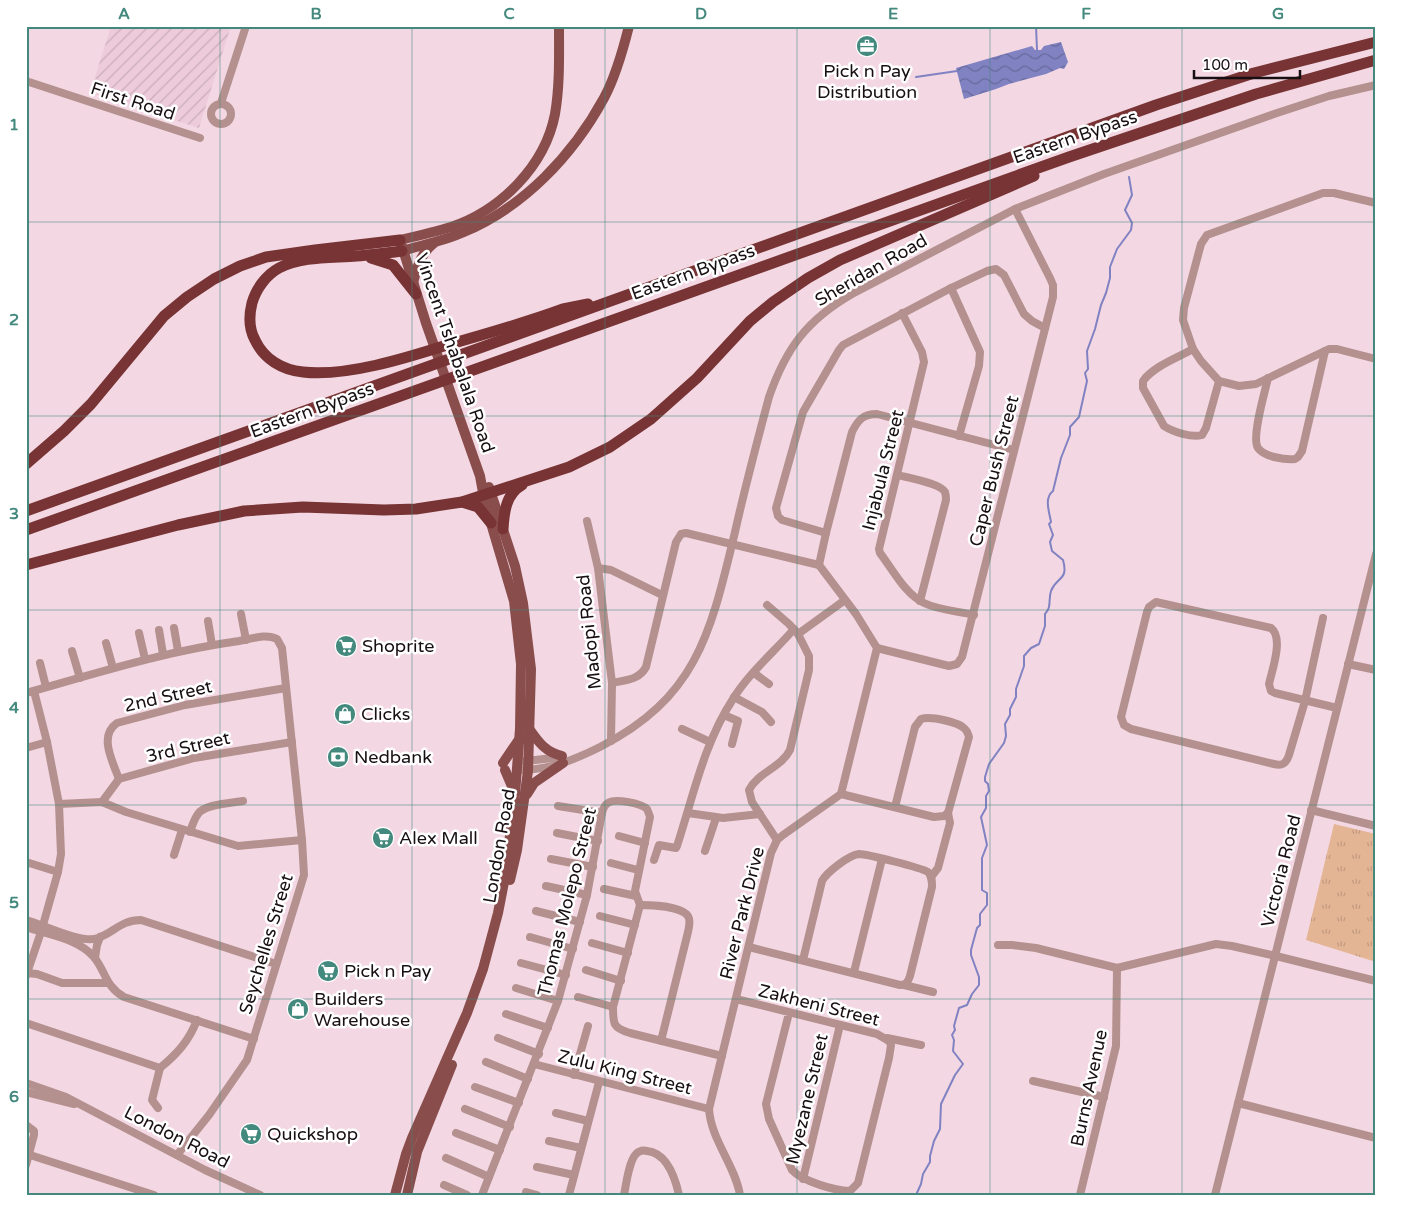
<svg xmlns="http://www.w3.org/2000/svg" width="1402" height="1221" font-family="'Varela Round',sans-serif">
  <style>
    .industrial { fill: url(#industrial-furrows) }
    .grass { fill: url(#grass-tufts) }
    .water { fill: url(#water-waves) }
    .lines { fill: none; stroke-linecap: round; stroke-linejoin: round }
    .stream { stroke: #8082c2; stroke-width: 2 }
    .minor { stroke: #b4918f; stroke-width: 8 }
    .major { stroke: #894d4c; stroke-width: 10 }
    .highway { stroke: #783434; stroke-width: 11 }
    .grid { fill: none; stroke: #44897e; stroke-width: 1; stroke-opacity: 0.55 }
    .labels { text-anchor: middle; stroke-width: 5; stroke-linejoin: round; paint-order: stroke }
    .poi-label { font-size: 18px; fill: #180f13; stroke: #fff; text-anchor: start }
    .street-label { font-size: 18px; fill: #180f13; stroke: #fff }
    .neatline { fill: none; stroke: #44897e; stroke-width: 2 }
    .grid-label { font-size: 16px; text-anchor: middle; font-weight: bold; fill: #44897e }
  </style>
  <defs>
    <pattern id="industrial-furrows" width="10" height="10" patternUnits="userSpaceOnUse" patternTransform="scale(1.25)"><rect width="10" height="10" fill="#edcbda"/><path d="M-1 1l2-2M0 10L10 0M9 11l2-2" fill="none" stroke="#caadba"/></pattern>
    <pattern id="grass-tufts" width="24" height="20" patternUnits="userSpaceOnUse" patternTransform="scale(1.25)"><rect width="24" height="20" fill="#e4b595"/><path d="M3 7l-1-3M5 7V3M7 7l1-3M15 17l-1-3M17 17v-4M19 17l1-3" fill="none" stroke="#c39a80"/></pattern>
    <pattern id="water-waves" width="16" height="10" patternUnits="userSpaceOnUse" patternTransform="scale(1.25)"><rect width="16" height="10" fill="#8082c2"/><path d="M0 5q4-4 8 0t8 0" fill="none" stroke="#68699c"/></pattern>
  </defs>
  <rect width="100%" height="100%" fill="#f3d8e4"/>
  <!-- industrial -->
  <path class="industrial" d="M111 26H231L199 128 90 93Z"/>
  <!-- grass -->
  <path class="grass" d="M1334 824 1376 834V962L1306 940Z"/>
  <!-- water -->
  <path class="water" d="M1061 42 1068 62 1064 69 1060 68 1046 74 1009 84 996 89 964 99 956 68 1032 46 1035 50H1041L1044 46Z"/>
  <g class="lines">
    <!-- stream -->
    <g class="stream">
      <path d="M1036 26 1037 50"/>
      <path d="M916 77 957 71"/>
      <path d="M916 1195 921 1184 923 1174 930 1162V1156L934 1141 940 1129 941 1104 955 1075 963 1064 953 1051 954 1040 952 1035 955 1030 954 1026 959 1008 967 1005 972 994 979 985V977L971 955V950L977 928 980 925V914L987 905V893L982 890V858L987 845 981 817 986 808V796L989 791 988 784 985 781V777L989 764 1004 743 1006 736 1005 724 1010 715V709L1016 697V689L1024 666V656L1031 648 1039 644 1045 626V614C1052 607 1048 600 1051 591 1056 577 1069 581 1063 560L1052 551 1050 542 1053 535 1049 524 1051 522C1049 511 1044 498 1053 491L1061 458 1070 435V427L1079 417 1087 381 1085 373 1088 369 1087 351 1095 329 1101 305 1106 293 1110 278V267L1117 249 1131 230 1132 223 1125 210 1132 195 1129 177"/>
    </g>
    <!-- minor -->
    <g class="minor">
      <path d="M26 81 200 138"/>
      <path d="M221 103 246 26"/>
      <circle cx="221" cy="114" r="10"/>
      <path d="M1376 203 1334 193H1323L1207 235 1201 244 1184 308 1183 320 1193 349 1201 361 1219 381 1239 386 1256 384 1329 349H1337L1376 359"/>
      <path d="M951 288 980 352 979 366 959 436"/>
      <path d="M902 313 922 352 924 362 879 549 880 553C893 570 905 594 924 603 938 610 958 611 974 615"/>
      <path d="M1193 349C1177 358 1154 366 1143 381V388L1164 426C1173 432 1192 438 1202 435L1206 428 1219 381"/>
      <path d="M1268 378C1265 392 1251 438 1258 448 1264 457 1286 460 1295 459L1298 457 1302 451 1325 351"/>
      <path d="M898 475C908 478 940 483 945 492 946 495 946 497 946 500L920 601"/>
      <path d="M587 521 598 568 612 683 611 741"/>
      <path d="M826 533 782 520 778 516 776 508 803 412 839 350 843 345 951 288 987 271 996 269 1004 275 1024 314 1032 321 1045 328"/>
      <path d="M819 565 826 533 852 432C858 420 863 414 877 414L1014 450"/>
      <path d="M598 568 611 570 662 595"/>
      <path d="M767 605 789 624 798 634 809 656V670L790 750C781 768 758 772 749 790L752 802 777 840"/>
      <path d="M241 614 246 640"/>
      <path d="M1323 618 1305 701 1289 755C1286 764 1282 766 1274 764L1131 729 1124 725 1121 717 1147 612 1149 607 1156 602 1271 628C1284 638 1272 670 1269 684L1271 691 1275 693 1337 708"/>
      <path d="M208 621 212 645"/>
      <path d="M174 628 178 651"/>
      <path d="M159 630 163 654"/>
      <path d="M139 633 145 659"/>
      <path d="M798 634 845 600"/>
      <path d="M106 643 113 668"/>
      <path d="M877 648 949 666 957 664 962 657 1053 297V285L1050 278 1015 209"/>
      <path d="M72 651 80 678"/>
      <path d="M40 663 46 687"/>
      <path d="M1348 664 1376 670"/>
      <path d="M754 673 769 684"/>
      <path d="M612 683C626 680 639 680 646 667L676 542 681 534 686 533 819 565 856 614 877 648 841 794 783 835 777 840 771 853 709 1109C711 1140 735 1165 740 1195"/>
      <path d="M26 693C97 673 166 651 239 641 251 639 266 633 277 639L282 648 302 840 304 875 247 1060 209 1115 177 1155"/>
      <path d="M734 697 762 712 771 722"/>
      <path d="M724 715 738 721 732 744"/>
      <path d="M682 729 710 742"/>
      <path d="M26 748 47 742"/>
      <path d="M518 762 561 757"/>
      <path d="M517 770C547 771 574 760 600 747 698 697 711 631 735 532 745 487 757 442 769 397 786 348 807 320 852 294L1015 209 1104 174 1274 114 1329 96 1376 85"/>
      <path d="M119 779C113 762 98 736 117 723L185 705 286 688"/>
      <path d="M841 794 934 817 944 816 948 813"/>
      <path d="M102 802 119 779 194 758 292 742"/>
      <path d="M59 804 102 802 126 812 238 846 302 840"/>
      <path d="M558 806 602 813"/>
      <path d="M895 807 915 727 921 719C931 716 959 722 965 729 968 732 968 734 969 737L948 813"/>
      <path d="M1311 810 1376 826"/>
      <path d="M688 813 723 818 760 814"/>
      <path d="M190 832C192 826 194 819 198 814 204 804 232 803 243 801"/>
      <path d="M557 833 598 841"/>
      <path d="M619 836 645 843"/>
      <path d="M705 851 716 818"/>
      <path d="M174 855 182 830"/>
      <path d="M551 859 593 867"/>
      <path d="M654 860 659 845 676 848 677 846C693 797 704 743 733 699 749 673 774 652 794 629"/>
      <path d="M26 862 58 872"/>
      <path d="M611 863 638 870"/>
      <path d="M931 877 938 868 950 823 948 813"/>
      <path d="M546 886 587 895"/>
      <path d="M604 889 636 896"/>
      <path d="M536 911 580 922"/>
      <path d="M600 916 635 925"/>
      <path d="M26 920C45 925 81 944 98 938 115 932 121 920 141 920L276 964"/>
      <path d="M26 927C49 935 77 938 94 957 106 972 105 986 124 997L254 1039"/>
      <path d="M530 937 573 949"/>
      <path d="M592 943 628 953"/>
      <path d="M998 945H1012L1036 948 1117 968 1216 944 1232 946 1276 956 1376 981"/>
      <path d="M749 947 900 985C906 985 908 982 910 976L932 887C932 881 932 876 928 872 922 868 867 854 859 854 849 855 827 872 822 881L803 960"/>
      <path d="M95 958 97 945 100 937"/>
      <path d="M521 963 566 975"/>
      <path d="M586 970 621 981"/>
      <path d="M854 972 882 859"/>
      <path d="M27 973 37 974 62 983H108"/>
      <path d="M26 976 41 932 58 872 61 854 59 804 47 742 34 691"/>
      <path d="M904 985 933 992"/>
      <path d="M516 988 558 1001"/>
      <path d="M578 997 613 1007"/>
      <path d="M736 999 877 1034 889 1041 891 1045 889 1058 858 1183 850 1191C835 1191 802 1181 792 1170L769 1119 766 1104 789 1013"/>
      <path d="M506 1014 548 1028"/>
      <path d="M26 1023 160 1068"/>
      <path d="M498 1038 539 1054"/>
      <path d="M887 1038 921 1045"/>
      <path d="M661 1041 688 932C689 927 691 921 688 916 681 906 651 905 640 905L613 1007C613 1024 613 1028 630 1033L722 1056"/>
      <path d="M486 1062 528 1079"/>
      <path d="M534 1064 709 1109"/>
      <path d="M160 1068C177 1054 189 1041 197 1020"/>
      <path d="M574 1075 588 1026"/>
      <path d="M1033 1081 1104 1097"/>
      <path d="M26 1083 66 1097 205 1170 260 1195"/>
      <path d="M475 1087 519 1103"/>
      <path d="M26 1092 74 1104"/>
      <path d="M1238 1103 1376 1138"/>
      <path d="M158 1108 152 1100 160 1068"/>
      <path d="M465 1109 510 1127"/>
      <path d="M556 1113 588 1121"/>
      <path d="M26 1125 34 1131V1135L26 1165"/>
      <path d="M456 1133 500 1150"/>
      <path d="M549 1141 581 1148"/>
      <path d="M30 1155 154 1195"/>
      <path d="M446 1158 489 1177"/>
      <path d="M537 1167 574 1175"/>
      <path d="M803 1179 840 1025"/>
      <path d="M444 1185 467 1195"/>
      <path d="M526 1192 537 1195"/>
      <path d="M482 1195 558 1001 587 895 602 813C603 809 604 805 608 803 614 798 641 803 647 809 648 811 649 814 650 817L635 891 640 905"/>
      <path d="M569 1195 599 1082"/>
      <path d="M624 1195C626 1185 629 1161 636 1154 639 1151 643 1150 647 1151 667 1153 675 1177 679 1195"/>
      <path d="M1080 1195 1116 1046 1117 968"/>
      <path d="M1215 1195 1376 554"/>
    </g>
    <!-- major -->
    <g class="major">
      <path d="M402 251C422 245 444 241 464 232 524 207 573 155 604 98 616 76 623 50 629 26"/>
      <path d="M413 283C417 267 421 253 434 243"/>
      <path d="M489 487 515 566 523 603 531 669 528 771 517 850 510 880"/>
      <path d="M530 730C539 743 546 752 562 756"/>
      <path d="M503 763 518 741"/>
      <path d="M505 770 514 791"/>
      <path d="M527 794 534 783 563 763"/>
      <path d="M395 1195 406 1154 412 1138 467 1013 483 969 498 913 505 877 515 794 520 729 521 664 514 601 485 503 480 476 426 323 400 240C417 236 434 232 451 227 501 210 545 166 555 114 560 85 559 55 559 26"/>
      <path d="M407 1195 417 1152 452 1065"/>
    </g>
    <!-- highway -->
    <g class="highway">
      <path d="M402 251C387 253 372 255 357 256 332 258 301 256 279 268 266 275 256 289 252 303 249 315 249 329 255 340 264 359 282 370 303 372 346 377 406 358 447 345 486 334 525 323 563 309L588 304"/>
      <path d="M371 258 393 265 416 294"/>
      <path d="M26 464 64 431 91 404 164 316 187 297 214 279 240 266 266 257 315 250 400 240"/>
      <path d="M462 502 478 507 491 523"/>
      <path d="M26 511 1156 105 1254 73 1376 42"/>
      <path d="M503 529C504 512 506 494 522 485"/>
      <path d="M26 530 1069 157 1256 94 1376 60"/>
      <path d="M26 565 178 525 244 511 303 507 384 510 416 509 462 502 569 467 610 447 651 419 697 378 750 321 773 302 808 278 840 260 1034 176"/>
    </g>
  </g>
  <!-- grid -->
  <path class="grid" d="M220 26V1195M412 26V1195M605 26V1195M797 26V1195M990 26V1195M1182 26V1195M26 222H1376M26 416H1376M26 610H1376M26 805H1376M26 999H1376"/>
  <!-- icons -->
  <defs>
    <g id="office-disc" transform="scale(1.125)"><circle r="9.5" fill="#44897e" stroke="#fff"/><path d="M-6-3h4V-5.5h4V-3h4V5H-6ZM-1-4.5V-3h2v-1.5ZM-6 0V1H6V0Z" fill="#fff"/></g>
    <g id="supermarket-disc" transform="scale(1.125)"><circle r="9.5" fill="#44897e" stroke="#fff"/><path d="M-6-5.5h2.5l.6 2H6L4.5 2H-2.5L-4.4-4H-6ZM-1.5 3.2a1.3 1.3 0 1 0 .1 0ZM3 3.2a1.3 1.3 0 1 0 .1 0Z" fill="#fff"/></g>
    <g id="shop-disc" transform="scale(1.125)"><circle r="9.5" fill="#44897e" stroke="#fff"/><path d="M-5-2.5h2.3a2.7 3.5 0 0 1 5.4 0H5L5.5 6h-11ZM-1.5-2.5h3a1.5 2.3 0 0 0-3 0Z" fill="#fff"/></g>
    <g id="bank-disc" transform="scale(1.125)"><circle r="9.5" fill="#44897e" stroke="#fff"/><path d="M-6-4H6V4H-6ZM0-2.3a2.3 2.3 0 1 0 0 4.6a2.3 2.3 0 1 0 0-4.6Z" fill="#fff"/></g>
  </defs>
  <g fill-rule="evenodd">
    <use href="#office-disc" x="867" y="46"/>
    <use href="#supermarket-disc" x="346" y="646"/>
    <use href="#shop-disc" x="345" y="714"/>
    <use href="#bank-disc" x="338" y="757"/>
    <use href="#supermarket-disc" x="383" y="838"/>
    <use href="#supermarket-disc" x="328" y="971"/>
    <use href="#shop-disc" x="298" y="1009"/>
    <use href="#supermarket-disc" x="251" y="1134"/>
  </g>
  <g class="labels">
    <!-- poi labels -->
    <g class="poi-label">
      <text x="867" y="77" text-anchor="middle">Pick n Pay<tspan x="867" dy="21">Distribution</tspan></text>
      <text x="362" y="652">Shoprite</text>
      <text x="361" y="720">Clicks</text>
      <text x="354" y="763">Nedbank</text>
      <text x="399" y="844">Alex Mall</text>
      <text x="344" y="977">Pick n Pay</text>
      <text x="314" y="1005">Builders<tspan x="314" dy="21">Warehouse</tspan></text>
      <text x="267" y="1140">Quickshop</text>
    </g>
    <!-- street labels -->
    <g class="street-label">
      <text transform="translate(133 101) rotate(18)" y="6">First Road</text>
      <text transform="translate(1075 137) rotate(-19)" y="6">Eastern Bypass</text>
      <text transform="translate(871 270) rotate(-30)" y="6">Sheridan Road</text>
      <text transform="translate(693 272) rotate(-20)" y="6">Eastern Bypass</text>
      <text transform="translate(455 353) rotate(71)" y="6">Vincent Tshabalala Road</text>
      <text transform="translate(312 410) rotate(-20)" y="6">Eastern Bypass</text>
      <text transform="translate(883 470) rotate(-76)" y="6">Injabula Street</text>
      <text transform="translate(994 471) rotate(-76)" y="6">Caper Bush Street</text>
      <text transform="translate(589 632) rotate(-96)" y="6">Madopi Road</text>
      <text transform="translate(168 696) rotate(-13)" y="6">2nd Street</text>
      <text transform="translate(188 747) rotate(-13)" y="6">3rd Street</text>
      <text transform="translate(499 846) rotate(-80)" y="6">London Road</text>
      <text transform="translate(1281 871) rotate(-76)" y="6">Victoria Road</text>
      <text transform="translate(567 902) rotate(-76)" y="6">Thomas Molepo Street</text>
      <text transform="translate(742 913) rotate(-76)" y="6">River Park Drive</text>
      <text transform="translate(266 944) rotate(-73)" y="6">Seychelles Street</text>
      <text transform="translate(819 1005) rotate(14)" y="6">Zakheni Street</text>
      <text transform="translate(625 1072) rotate(14)" y="6">Zulu King Street</text>
      <text transform="translate(1089 1088) rotate(-78)" y="6">Burns Avenue</text>
      <text transform="translate(807 1099) rotate(-77)" y="6">Myezane Street</text>
      <text transform="translate(177 1137) rotate(27)" y="6">London Road</text>
    </g>
  </g>
  <!-- border -->
  <rect width="1402" height="1221" fill="none" stroke="#ffffff" stroke-width="55"/>
  <!-- scale -->
  <path d="M1194 70v8h106v-8" fill="none" stroke="#180f13" stroke-width="2.5"/>
  <text x="1202" y="70" font-size="15" fill="#180f13" stroke="#ffffff" stroke-width="4" paint-order="stroke">100 m</text>
  <rect x="28" y="28" width="1346" height="1166" class="neatline"/>
  <g class="grid-label">
    <text x="124" y="19">A</text>
    <text x="316" y="19">B</text>
    <text x="509" y="19">C</text>
    <text x="701" y="19">D</text>
    <text x="893" y="19">E</text>
    <text x="1086" y="19">F</text>
    <text x="1278" y="19">G</text>
    <text x="14" y="130">1</text>
    <text x="14" y="325">2</text>
    <text x="14" y="519">3</text>
    <text x="14" y="713">4</text>
    <text x="14" y="908">5</text>
    <text x="14" y="1102">6</text>
  </g>
</svg>
